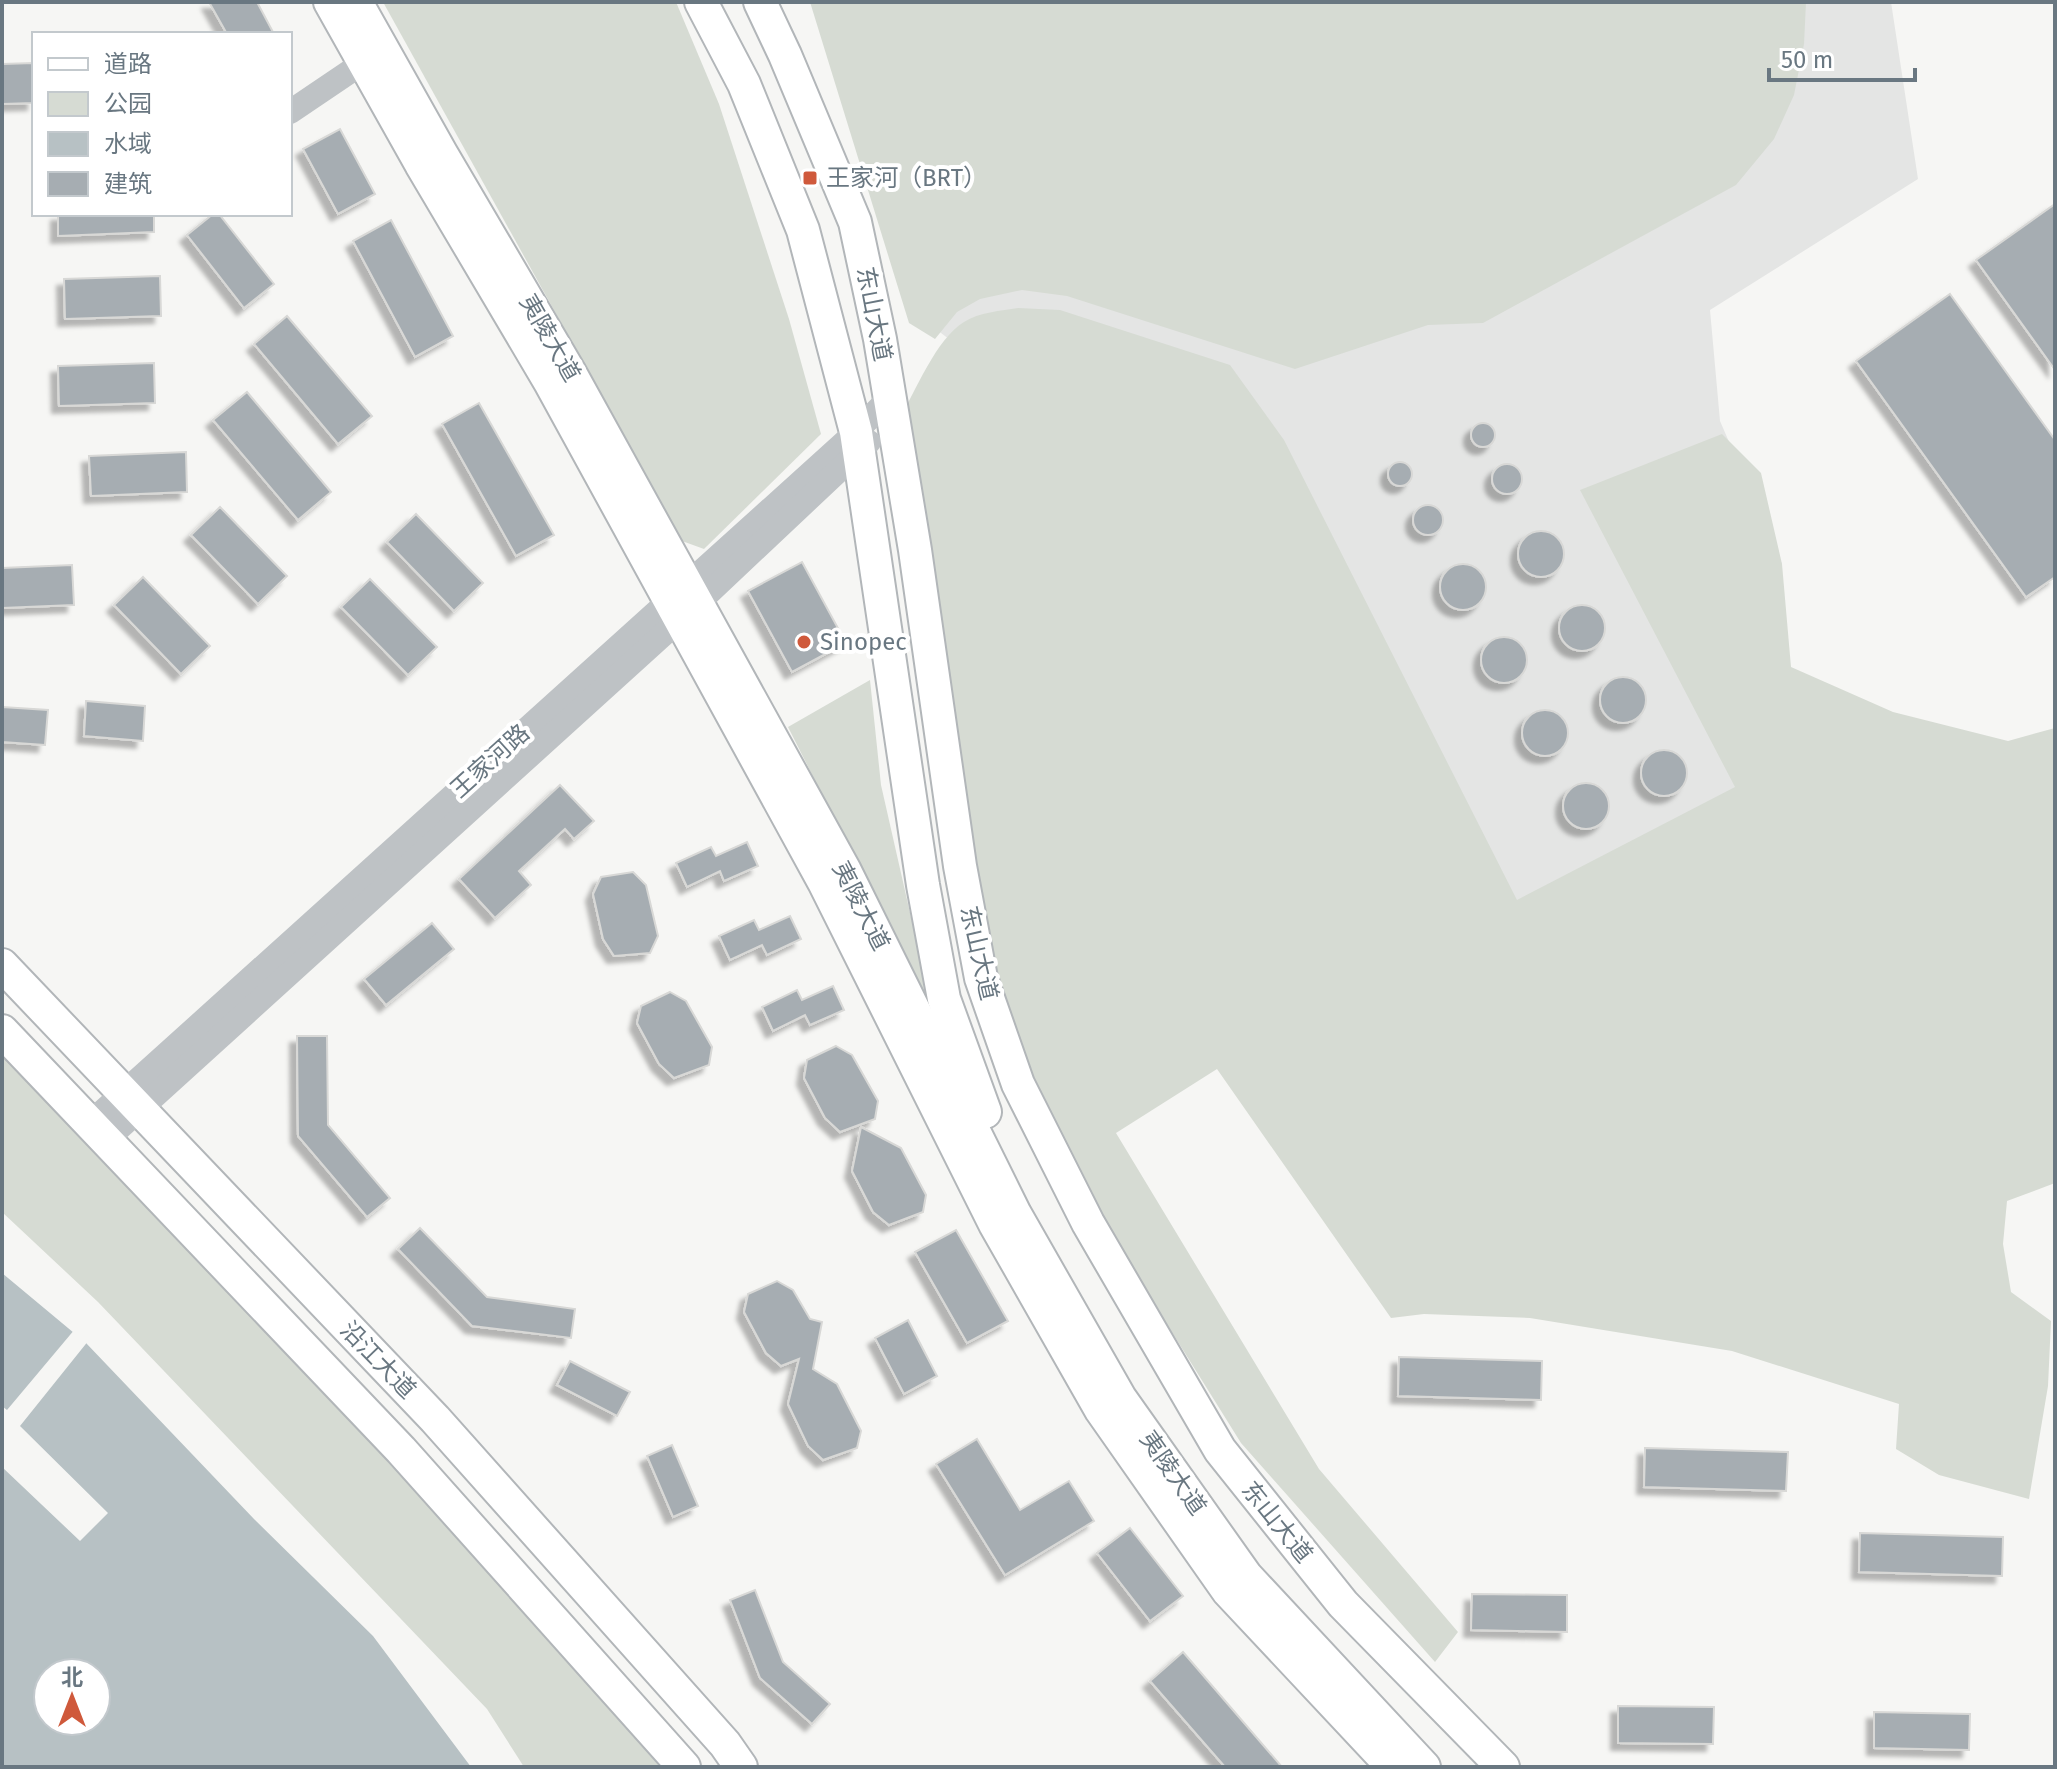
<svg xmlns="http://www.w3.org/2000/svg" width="2057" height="1769" font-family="'Fira Sans','Noto Sans SC',sans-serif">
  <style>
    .built { fill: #e4e5e4 }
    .green { fill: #d6dbd3 }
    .water { fill: #b7c1c4; fill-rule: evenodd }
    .pier { fill: #f6f6f4 }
    .building { fill: #a6adb2; stroke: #d8d8d6; stroke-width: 2; filter: url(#shadow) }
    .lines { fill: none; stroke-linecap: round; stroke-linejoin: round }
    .major-casing { stroke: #b2b6b9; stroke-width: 36 }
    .minor { stroke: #bec2c5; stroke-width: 24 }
    .major { stroke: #fff; stroke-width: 32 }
    .poi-dot { fill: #cf593b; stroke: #fff; stroke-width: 3 }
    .labels { text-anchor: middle; stroke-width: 8; stroke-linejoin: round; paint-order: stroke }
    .poi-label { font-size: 24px; fill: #697781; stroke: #fff; text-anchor: start }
    .street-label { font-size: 24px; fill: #697781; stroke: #fff }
  </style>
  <defs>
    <filter id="shadow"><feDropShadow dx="-7" dy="7" stdDeviation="2" flood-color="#0004"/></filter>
  </defs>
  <rect width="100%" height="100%" fill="#f6f6f4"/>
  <!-- built -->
  <path class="built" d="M1129 2H1891L1918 179 1710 310 1720 421 1782 564 1763 625 1788 731 1585 1008 1056 420 904 305Z"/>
  <!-- green -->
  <g class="green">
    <path d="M383 2H676L719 104 789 319 821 434 704 549 682 541Z"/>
    <path d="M810 2H1806L1804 44 1794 95 1774 139 1736 185 1483 323 1428 325 1295 369 1067 296 1022 290 980 299 957 312 935 339 909 323Z"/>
    <path d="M1018 308 1060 310 1230 365 1284 440 1517 900 1735 787 1580 490 1722 434 1761 473 1782 564 1791 667 1893 712 2008 741 2055 728V1183L2007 1201 2003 1244 2011 1292 2051 1321 2048 1386 2029 1499 1939 1475 1896 1449 1899 1404 1732 1351 1530 1318 1424 1314 1391 1318 1217 1069 1116 1133 1319 1469 1458 1632 1435 1662 1241 1443 1112 1236 1036 1087 989 977 899 420C915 392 936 339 964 322 979 312 1001 311 1018 308Z"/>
    <path d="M870 680 881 785 913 926 945 1037 788 727Z"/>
    <path d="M2 1051 375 1440 665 1767H524L487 1709 98 1302 2 1212Z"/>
  </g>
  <!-- water -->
  <path class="water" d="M2 1273 86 1343 254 1519 373 1636 471 1767H2ZM48 1673H96V1721H48Z"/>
  <!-- pier -->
  <path class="pier" d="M75 1329 89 1340 20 1426 108 1513 80 1541 2 1467V1406L7 1410Z"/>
  <!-- building -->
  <g class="building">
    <path d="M209 2H257L274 34H227Z"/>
    <path d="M34 63V103L2 104V64Z"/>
    <path d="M340 129 375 194 338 214 303 149Z"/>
    <path d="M2055 204V370L1976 260Z"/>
    <path d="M58 214H154V232L58 236Z"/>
    <path d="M213 214H219L274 284 244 308 187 235Z"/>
    <path d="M391 220 453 336 415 357 353 241Z"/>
    <path d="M160 276 161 316 65 319 64 279Z"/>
    <path d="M1950 294 2055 440V577L2026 597 1856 361Z"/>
    <path d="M287 316 372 416 338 444 254 344Z"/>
    <path d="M154 363 155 403 59 406 58 366Z"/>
    <path d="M247 392 331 492 298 520 213 420Z"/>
    <path d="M479 403 554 535 516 556 442 424Z"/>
    <circle cx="1483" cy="435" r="12"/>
    <path d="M186 452 187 492 91 496 89 456Z"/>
    <circle cx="1400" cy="474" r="12"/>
    <circle cx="1507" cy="479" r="15"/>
    <circle cx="1428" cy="520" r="15"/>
    <path d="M220 507 287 576 258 604 191 535Z"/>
    <path d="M416 514 483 583 454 611 387 542Z"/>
    <circle cx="1541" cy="554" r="23"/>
    <path d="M802 562 846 643 792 672 748 591Z"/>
    <circle cx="1463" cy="587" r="23"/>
    <path d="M72 565 74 605 2 608V568Z"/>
    <path d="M143 577 210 646 181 674 114 605Z"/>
    <path d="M370 579 437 647 408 675 341 607Z"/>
    <circle cx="1582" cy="628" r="23"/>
    <circle cx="1504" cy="660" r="23"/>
    <circle cx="1623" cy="700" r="23"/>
    <path d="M86 701 145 706 143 741 84 736Z"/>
    <path d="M2 707 48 710 45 745 2 742Z"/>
    <circle cx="1545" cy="733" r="23"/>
    <circle cx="1664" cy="773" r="23"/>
    <circle cx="1586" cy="806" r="23"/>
    <path d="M560 785 594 821 574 839 565 829 519 871 531 885 495 918 459 879Z"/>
    <path d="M747 842 758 866 724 881 720 871 687 887 676 863 711 847 716 856Z"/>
    <path d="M633 872 646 885 658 936 650 953 614 956 603 939 593 894 601 877Z"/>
    <path d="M790 916 801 939 767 955 762 945 730 960 719 936 754 920 759 930Z"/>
    <path d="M432 923 454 949 386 1005 364 979Z"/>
    <path d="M833 986 844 1010 810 1025 805 1015 773 1031 762 1007 797 990 802 1000Z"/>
    <path d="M670 992 686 1001 712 1047 709 1065 674 1078 659 1064 637 1023 641 1006Z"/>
    <path d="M297 1036H327L328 1125 390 1198 367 1217 298 1136Z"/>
    <path d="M836 1046 852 1055 878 1101 875 1119 840 1132 825 1118 804 1078 807 1060Z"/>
    <path d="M861 1127 901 1148 926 1195 923 1212 889 1225 873 1212 852 1171Z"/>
    <path d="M420 1228 487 1297 575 1309 571 1338 472 1326 398 1249Z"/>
    <path d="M956 1230 1008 1321 967 1343 915 1252Z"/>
    <path d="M777 1281 793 1290 810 1319 822 1322 813 1369 837 1384 861 1431 857 1448 823 1460 808 1446 788 1404 799 1359 781 1366 766 1353 744 1312 748 1294Z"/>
    <path d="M908 1320 937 1376 904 1394 875 1338Z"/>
    <path d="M1399 1357 1542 1361 1541 1400 1398 1396Z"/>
    <path d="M570 1361 630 1392 617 1416 557 1385Z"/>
    <path d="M977 1439 1020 1510 1069 1481 1094 1521 1005 1575 936 1464Z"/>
    <path d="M672 1445 698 1506 673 1517 647 1456Z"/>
    <path d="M1645 1448 1788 1452 1786 1491 1644 1487Z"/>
    <path d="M1130 1528 1183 1596 1150 1621 1097 1553Z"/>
    <path d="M1860 1533 2003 1537 2002 1576 1859 1572Z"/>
    <path d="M755 1590 783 1662 830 1704 812 1724 760 1678 730 1600Z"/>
    <path d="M1472 1594 1567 1595V1632L1471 1630Z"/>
    <path d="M1183 1652 1282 1767H1225L1150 1681Z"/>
    <path d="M1618 1706 1714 1707 1713 1744 1618 1743Z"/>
    <path d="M1874 1712 1970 1714 1969 1750 1874 1748Z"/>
  </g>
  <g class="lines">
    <!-- major casing -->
    <g class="major-casing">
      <g id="major">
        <path d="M330 2 421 164 550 382 824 882 995 1224 1101 1410 1228 1591 1393 1767"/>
        <path d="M356 2 441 153 569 371 845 871 1015 1214 1120 1398 1246 1576 1424 1767"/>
        <path d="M701 2 744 84 803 230 856 432 923 885 944 999 985 1112"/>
        <path d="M760 2 785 55 855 222 880 339 915 550 960 866 981 978 1018 1084 1088 1223 1220 1450 1343 1604 1503 1767"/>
        <path d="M2 965 435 1419 725 1744 741 1767"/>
        <path d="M2 1031 401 1450 684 1767"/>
      </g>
    </g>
    <!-- minor -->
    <g class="minor">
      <path d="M290 112 364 62"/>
      <path d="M90 1123 856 432 889 398"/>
      <path d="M106 1140 698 603 869 442"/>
    </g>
    <!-- major -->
    <use href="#major" class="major"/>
  </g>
  <!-- markers -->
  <g class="poi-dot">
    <rect x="802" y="170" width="16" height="16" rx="4"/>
    <circle cx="804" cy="642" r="8"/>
  </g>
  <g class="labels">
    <!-- poi labels -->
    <g class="poi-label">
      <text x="826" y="186">王家河（BRT）</text>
      <text x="820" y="650">Sinopec</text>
    </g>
    <!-- street labels -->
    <g class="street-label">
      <text transform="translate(874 314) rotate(79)" y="8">东山大道</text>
      <text transform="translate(550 338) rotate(60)" y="8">夷陵大道</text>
      <text transform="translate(490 761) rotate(-42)" y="8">王家河路</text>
      <text transform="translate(861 906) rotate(63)" y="8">夷陵大道</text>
      <text transform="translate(979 953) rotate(77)" y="8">东山大道</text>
      <text transform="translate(378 1360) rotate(46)" y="8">沿江大道</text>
      <text transform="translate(1173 1473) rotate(55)" y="8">夷陵大道</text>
      <text transform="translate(1277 1522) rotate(51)" y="8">东山大道</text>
    </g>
  </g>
  <!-- border -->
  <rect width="2057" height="1769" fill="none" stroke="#697781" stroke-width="8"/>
  <!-- legend -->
  <rect x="32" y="32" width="260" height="184" fill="#ffffff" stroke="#c3c9cd" stroke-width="2"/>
  <rect x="48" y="58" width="40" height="12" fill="#ffffff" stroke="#c3c9cd" stroke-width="2"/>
  <text x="104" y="72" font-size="24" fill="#697781">道路</text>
  <rect x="48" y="92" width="40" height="24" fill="#d6dbd3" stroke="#c3c9cd" stroke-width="2"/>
  <text x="104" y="112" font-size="24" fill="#697781">公园</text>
  <rect x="48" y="132" width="40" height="24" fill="#b7c1c4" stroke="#c3c9cd" stroke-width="2"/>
  <text x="104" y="152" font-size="24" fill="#697781">水域</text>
  <rect x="48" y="172" width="40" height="24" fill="#a6adb2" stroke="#c3c9cd" stroke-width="2"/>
  <text x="104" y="192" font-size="24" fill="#697781">建筑</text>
  <!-- north arrow -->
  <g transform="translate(72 1697)"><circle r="38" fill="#ffffff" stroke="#c3c9cd" stroke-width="2"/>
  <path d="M0-6L14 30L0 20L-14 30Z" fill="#cf593b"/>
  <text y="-12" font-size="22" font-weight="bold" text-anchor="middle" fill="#697781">北</text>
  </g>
  <!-- scale -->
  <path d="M1769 68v12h146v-12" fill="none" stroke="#697781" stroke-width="4"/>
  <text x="1781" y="68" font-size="24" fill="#697781" stroke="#ffffff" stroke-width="6" paint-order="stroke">50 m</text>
</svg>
